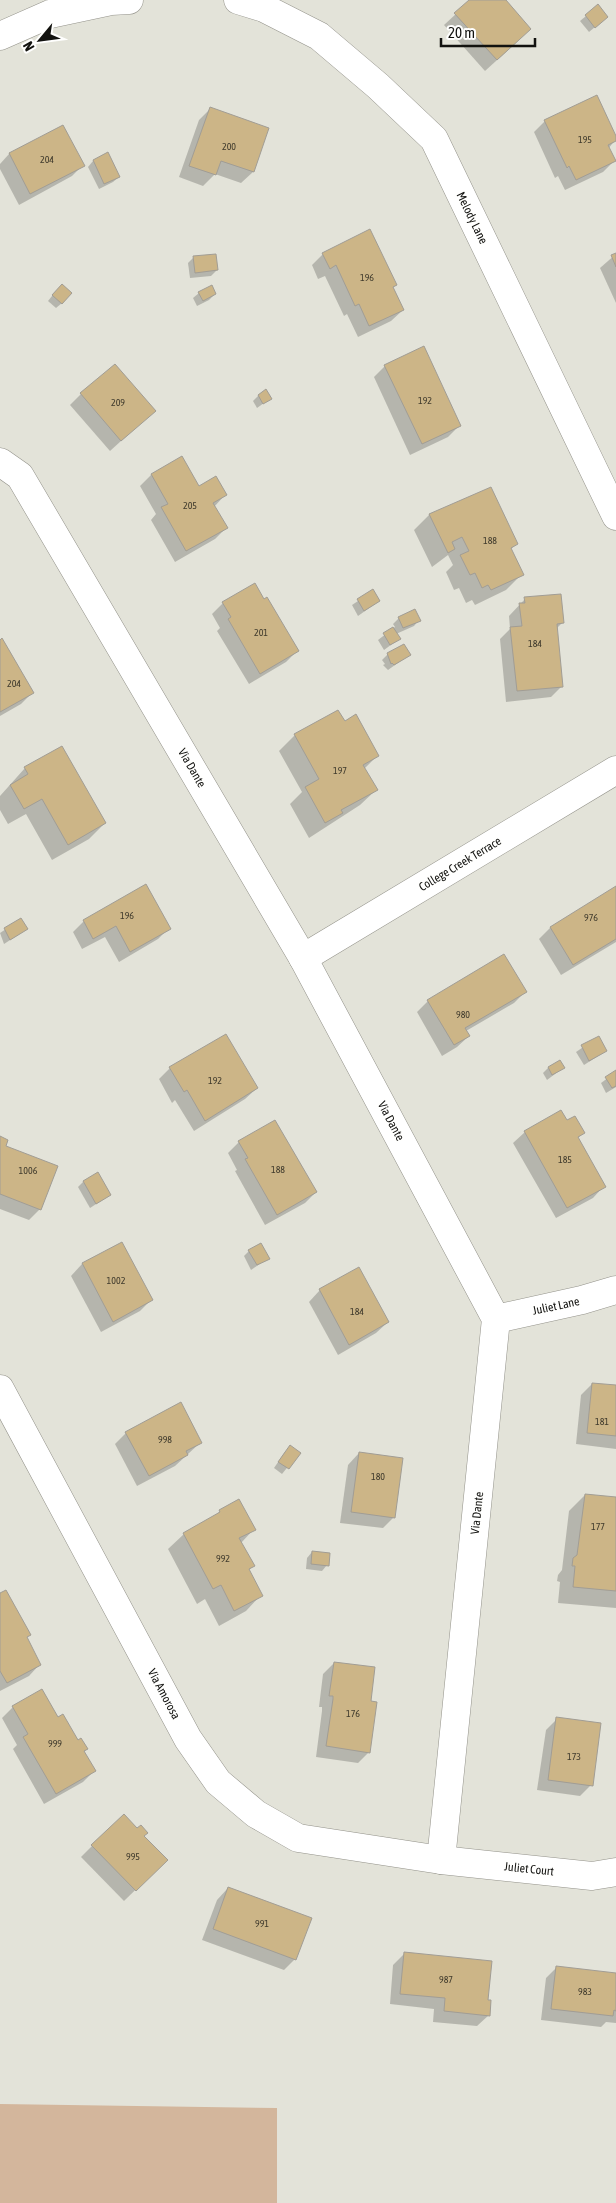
<svg xmlns="http://www.w3.org/2000/svg" width="616" height="2203" font-family="'Asap Condensed',sans-serif">
  <style>
    .green { fill: #d3b69c }
    .shadow { fill: #0003 }
    .building { fill: #ccb587; stroke: #a19d95 }
    .lines { fill: none; stroke-linecap: round; stroke-linejoin: round }
    .minor-casing { stroke: #93928a; stroke-width: 29 }
    .minor { stroke: #fff; stroke-width: 28 }
    .labels { text-anchor: middle; stroke-width: 4; stroke-linejoin: round; paint-order: stroke }
    .number-label { font-size: 10px; fill: #403b2d }
    .street-label { font-size: 12px; fill: #12120f; stroke: #fffffe }
  </style>
  <rect width="100%" height="100%" fill="#e3e3d9"/>
  <!-- green -->
  <path class="green" d="M0 2104 277 2108V2203H0Z"/>
  <!-- shadow -->
  <g class="shadow">
    <path d="M471 0H504L519 40 485 71 444 25Z"/>
    <path d="M598 6 601 22 589 32 580 21Z"/>
    <path d="M210 109 267 129 253 172 241 183 215 174 203 186 179 177 199 120Z"/>
    <path d="M545 121 616 139 608 149 614 161 603 172 565 190 558 176 555 178 534 132Z"/>
    <path d="M63 126 83 165 72 176 19 205 0 169V164L9 154Z"/>
    <path d="M108 154 119 177 113 182 99 189 88 167 93 161Z"/>
    <path d="M323 254 396 285 392 288 403 310 391 321 358 337 347 314 344 316 325 276 318 279 312 265Z"/>
    <path d="M616 254V303L600 268Z"/>
    <path d="M194 257 217 270 211 276 190 278 188 263Z"/>
    <path d="M56 291 62 303 56 308 48 301Z"/>
    <path d="M199 293 215 294 209 300 197 306 193 298Z"/>
    <path d="M385 366 459 426 448 437 410 455 374 377Z"/>
    <path d="M81 394 154 411 110 451 70 405Z"/>
    <path d="M258 396 271 398 257 408 253 401Z"/>
    <path d="M151 475 225 495 214 507 226 528 215 539 175 562 151 520 156 514 140 486Z"/>
    <path d="M490 488 516 544 510 550 522 574 506 590 475 605 472 600 466 603 459 588 454 590 446 572 453 565 448 555 432 567 414 530 429 515Z"/>
    <path d="M254 585 297 651 286 662 249 684 217 631 220 628 212 614 223 603Z"/>
    <path d="M373 591 379 601 358 616 352 605Z"/>
    <path d="M525 599 562 623 556 629 562 686 551 697 506 702 500 639 510 629 509 616Z"/>
    <path d="M399 618 419 620 414 626 396 634 399 639 384 650 378 640 395 627 393 624Z"/>
    <path d="M0 641 32 693 21 704 0 716Z"/>
    <path d="M388 654 409 655 388 670 383 665 385 664 382 660Z"/>
    <path d="M338 711 344 722 378 755 364 769 376 790 360 805 309 838 290 804 302 792 279 751 295 735Z"/>
    <path d="M61 747 105 823 89 839 52 860 26 814 8 824 0 810V796L25 768Z"/>
    <path d="M616 888V942L561 975 539 939 550 928Z"/>
    <path d="M21 919 27 929 4 944 0 933Z"/>
    <path d="M84 921 169 928 158 939 119 962 105 937 82 949 73 932Z"/>
    <path d="M525 992 514 1003 466 1031 469 1036 457 1047 442 1056 417 1012 428 1001Z"/>
    <path d="M598 1037 606 1051 584 1065 576 1052Z"/>
    <path d="M170 1068 257 1088 245 1099 194 1131 175 1100 172 1103 159 1079Z"/>
    <path d="M548 1068H563L547 1080 543 1073Z"/>
    <path d="M616 1072V1087L606 1093 601 1083Z"/>
    <path d="M566 1122 584 1132 577 1139 604 1186 593 1198 556 1218 513 1143 525 1132Z"/>
    <path d="M0 1138 40 1209 29 1220 0 1209Z"/>
    <path d="M239 1142 316 1192 305 1203 265 1225 235 1171 237 1170 228 1153Z"/>
    <path d="M83 1182 110 1195 90 1208 78 1187Z"/>
    <path d="M121 1244 151 1300 140 1311 101 1332 71 1276 82 1264Z"/>
    <path d="M249 1251 268 1258 251 1270 244 1256Z"/>
    <path d="M320 1290 388 1322 376 1333 338 1355 309 1302Z"/>
    <path d="M592 1384 616 1386V1449L576 1444 581 1395Z"/>
    <path d="M126 1433 201 1442 175 1466 137 1486 115 1444Z"/>
    <path d="M285 1452 299 1453 282 1474 274 1468Z"/>
    <path d="M359 1453 394 1517 383 1528 340 1523 348 1465Z"/>
    <path d="M585 1495 616 1498V1608L558 1603 560 1582 557 1581 558 1575 562 1570 569 1511Z"/>
    <path d="M220 1511 254 1529 241 1543 253 1566 248 1571 261 1595 246 1611 219 1626 205 1599 197 1604 168 1549 184 1534 213 1518Z"/>
    <path d="M312 1552 327 1565 322 1571 306 1569 307 1558Z"/>
    <path d="M0 1595 40 1664 29 1676 0 1691Z"/>
    <path d="M334 1663 369 1702V1752L358 1763 316 1757 322 1711V1707H319L323 1674Z"/>
    <path d="M13 1707 58 1718 87 1749 84 1752 94 1771 83 1782 44 1804 13 1749 17 1745 2 1718Z"/>
    <path d="M557 1719 591 1785 580 1796 537 1790 546 1730Z"/>
    <path d="M143 1836 166 1860 124 1901 81 1857 92 1846Z"/>
    <path d="M228 1888 295 1959 284 1970 202 1940 217 1900Z"/>
    <path d="M405 1953 486 2001 489 2015 477 2026 433 2022 434 2009 390 2004 393 1965Z"/>
    <path d="M557 1967 616 1974V2023L606 2022 601 2027 541 2020 546 1978Z"/>
  </g>
  <!-- building -->
  <g class="building">
    <path d="M469 0H506L531 29 497 60 454 13Z"/>
    <path d="M598 4 608 17 595 28 585 15Z"/>
    <path d="M597 95 616 136V141L608 145 616 161 576 180 569 166 567 168 544 120Z"/>
    <path d="M210 107 269 128 254 172 221 161 216 175 189 166Z"/>
    <path d="M63 125 85 166 30 194 9 153Z"/>
    <path d="M108 152 120 177 104 184 93 160Z"/>
    <path d="M370 229 397 285 393 287 404 310 369 326 359 304 355 306 336 265 330 269 322 253Z"/>
    <path d="M616 253V267L611 255Z"/>
    <path d="M216 254 218 270 195 273 193 256Z"/>
    <path d="M62 284 72 293 62 304 52 295Z"/>
    <path d="M212 285 216 294 203 301 198 292Z"/>
    <path d="M424 346 461 426 422 444 384 365Z"/>
    <path d="M115 364 156 411 121 441 80 393Z"/>
    <path d="M266 389 272 399 263 404 258 395Z"/>
    <path d="M182 456 199 486 216 476 227 495 213 503 228 528 186 551 161 507 168 504 151 474Z"/>
    <path d="M491 487 518 544 511 548 524 575 491 590 488 585 482 588 475 573 470 575 460 555 469 551 462 537 452 542 455 549 448 553 429 514Z"/>
    <path d="M255 583 264 599 267 597 299 651 260 674 228 619 231 617 222 602Z"/>
    <path d="M373 589 380 601 364 611 357 599Z"/>
    <path d="M561 594 564 623 557 624 563 687 517 691 510 627 522 626 519 603H525L524 597Z"/>
    <path d="M415 609 421 621 403 628 398 617Z"/>
    <path d="M393 627 401 639 390 645 383 633Z"/>
    <path d="M2 638 34 693 0 712V640Z"/>
    <path d="M404 644 411 655 394 665 392 663 391 664 387 653Z"/>
    <path d="M338 710 345 721 356 714 379 756 363 765 378 790 341 810 343 813 325 823 305 787 319 779 294 734Z"/>
    <path d="M62 746 106 823 68 845 42 799 24 809 10 785 28 774 24 767Z"/>
    <path d="M146 884 171 929 130 952 116 926 93 939 83 920Z"/>
    <path d="M616 886V939L573 965 550 927Z"/>
    <path d="M21 918 28 929 10 940 4 928Z"/>
    <path d="M504 954 527 992 465 1028 470 1036 454 1045 427 1000Z"/>
    <path d="M226 1034 258 1088 205 1121 187 1090 184 1092 169 1067Z"/>
    <path d="M599 1036 607 1051 589 1061 581 1045Z"/>
    <path d="M560 1060 565 1068 552 1075 548 1067Z"/>
    <path d="M616 1070V1086L612 1088 605 1077Z"/>
    <path d="M561 1110 567 1120 575 1116 585 1133 578 1137 606 1187 567 1208 524 1131Z"/>
    <path d="M275 1120 317 1192 277 1215 245 1159 248 1158 238 1141Z"/>
    <path d="M0 1136 8 1140 6 1146 58 1166 41 1210 0 1194Z"/>
    <path d="M98 1172 111 1195 96 1204 83 1181Z"/>
    <path d="M122 1242 153 1300 113 1322 82 1263Z"/>
    <path d="M261 1243 270 1259 257 1265 248 1250Z"/>
    <path d="M359 1267 389 1322 349 1345 319 1289Z"/>
    <path d="M592 1383 616 1385V1436L587 1433Z"/>
    <path d="M181 1402 202 1443 186 1451 188 1455 149 1476 125 1432Z"/>
    <path d="M290 1445 301 1453 289 1469 278 1462Z"/>
    <path d="M359 1452 403 1458 395 1518 351 1512Z"/>
    <path d="M585 1494 616 1497V1591L573 1587 575 1566H572L573 1558 577 1555Z"/>
    <path d="M239 1499 256 1530 239 1538 255 1566 249 1569 263 1596 234 1611 221 1585 213 1589 183 1533 220 1512 219 1510Z"/>
    <path d="M312 1551 330 1553 329 1566 311 1564Z"/>
    <path d="M6 1590 31 1635 27 1637 41 1665 7 1683 0 1671V1593Z"/>
    <path d="M334 1662 375 1667 371 1701 377 1702 370 1753 326 1746 333 1699V1696H329Z"/>
    <path d="M42 1689 58 1717 63 1714 78 1740 81 1738 88 1749 84 1751 96 1771 56 1794 23 1737 28 1734 12 1706Z"/>
    <path d="M556 1717 601 1723 593 1786 548 1780Z"/>
    <path d="M124 1814 137 1828 141 1825 148 1833 144 1836 168 1860 136 1891 91 1845Z"/>
    <path d="M228 1887 312 1918 296 1960 213 1929Z"/>
    <path d="M404 1952 492 1961 488 2000H491L490 2016 444 2011 445 1998 400 1994Z"/>
    <path d="M556 1966 616 1973V2011L614 2010 613 2016 551 2009Z"/>
  </g>
  <g class="lines">
    <!-- minor casing -->
    <g class="minor-casing">
      <g id="minor">
        <path d="M238 0 264 8 319 36 378 86 434 139 616 516"/>
        <path d="M0 36 50 14 111 1 129 0"/>
        <path d="M0 462 20 476 303 958 496 1319 441 1860"/>
        <path d="M303 958 616 770"/>
        <path d="M496 1319 582 1300 616 1290"/>
        <path d="M0 1389 188 1739 218 1782 256 1814 298 1838 441 1860 592 1876 616 1872"/>
      </g>
    </g>
    <!-- minor -->
    <use href="#minor" class="minor"/>
  </g>
  <g class="labels">
    <!-- number labels -->
    <g class="number-label">
      <text x="585" y="143">195</text>
      <text x="229" y="150">200</text>
      <text x="47" y="163">204</text>
      <text x="367" y="281">196</text>
      <text x="425" y="404">192</text>
      <text x="118" y="406">209</text>
      <text x="190" y="509">205</text>
      <text x="490" y="544">188</text>
      <text x="261" y="636">201</text>
      <text x="535" y="647">184</text>
      <text x="14" y="687">204</text>
      <text x="340" y="774">197</text>
      <text x="127" y="919">196</text>
      <text x="591" y="921">976</text>
      <text x="463" y="1018">980</text>
      <text x="215" y="1084">192</text>
      <text x="565" y="1163">185</text>
      <text x="278" y="1173">188</text>
      <text x="28" y="1174">1006</text>
      <text x="116" y="1284">1002</text>
      <text x="357" y="1315">184</text>
      <text x="602" y="1425">181</text>
      <text x="165" y="1443">998</text>
      <text x="378" y="1480">180</text>
      <text x="598" y="1530">177</text>
      <text x="223" y="1562">992</text>
      <text x="353" y="1717">176</text>
      <text x="55" y="1747">999</text>
      <text x="574" y="1760">173</text>
      <text x="133" y="1860">995</text>
      <text x="262" y="1927">991</text>
      <text x="446" y="1983">987</text>
      <text x="585" y="1995">983</text>
    </g>
    <!-- street labels -->
    <g class="street-label">
      <text transform="translate(472 218) rotate(64)" y="4">Melody Lane</text>
      <text transform="translate(192 768) rotate(60)" y="4">Via Dante</text>
      <text transform="translate(460 864) rotate(-31)" y="4">College Creek Terrace</text>
      <text transform="translate(391 1121) rotate(62)" y="4">Via Dante</text>
      <text transform="translate(556 1306) rotate(-12)" y="4">Juliet Lane</text>
      <text transform="translate(477 1513) rotate(-84)" y="4">Via Dante</text>
      <text transform="translate(164 1694) rotate(62)" y="4">Via Amorosa</text>
      <text transform="translate(529 1869) rotate(6)" y="4">Juliet Court</text>
    </g>
  </g>
  <!-- north arrow -->
  <g transform="translate(40 40) rotate(241)" stroke="#fffffe" stroke-width="4" paint-order="stroke">
  <path d="M0-4L9 19L0 12L-9 19Z" fill="#12120f"/>
  <text y="-8" font-size="14" font-weight="bold" text-anchor="middle" fill="#12120f">N</text>
  </g>
  <!-- scale -->
  <path d="M441 38v8h94v-8" fill="none" stroke="#12120f" stroke-width="2.5"/>
  <text x="448" y="38" font-size="15" fill="#12120f" stroke="#fffffe" stroke-width="4" paint-order="stroke">20 m</text>
</svg>
